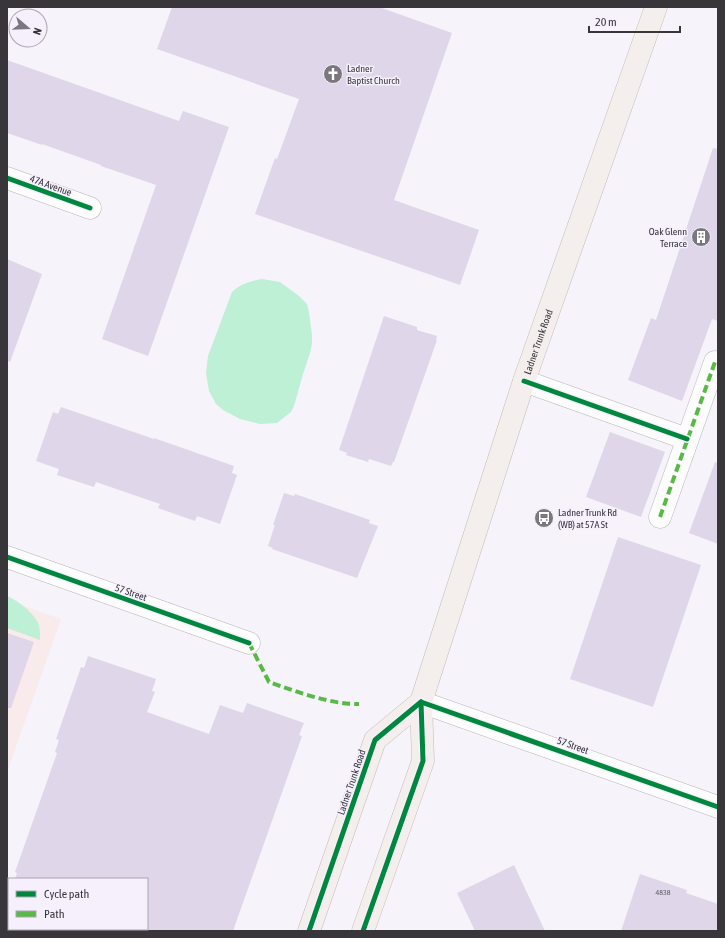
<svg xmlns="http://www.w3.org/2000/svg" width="725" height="938" font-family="'Asap Condensed',sans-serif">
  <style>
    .education { fill: #f9eaeb }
    .green { fill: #bdf0d4 }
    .building { fill: #dfd6e9 }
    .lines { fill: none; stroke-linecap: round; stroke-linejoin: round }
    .minor-casing { stroke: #b8b5bb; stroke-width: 23 }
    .major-casing { stroke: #c4bab8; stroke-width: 23 }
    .minor { stroke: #fefdfe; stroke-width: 22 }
    .major { stroke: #f4efed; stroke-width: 22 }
    .quiet { stroke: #58b947; stroke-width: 4; stroke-dasharray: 8 4; stroke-linecap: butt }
    .cycleway-casing { stroke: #f6f0fd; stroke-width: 8 }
    .cycleway { stroke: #00873e; stroke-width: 5 }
    .labels { text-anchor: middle; stroke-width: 3; stroke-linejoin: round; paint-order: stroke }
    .number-label { font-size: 8px; fill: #625e66 }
    .poi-label { font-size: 10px; fill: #38363b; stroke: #f6f0fd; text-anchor: start }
    .street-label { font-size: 10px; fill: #38363b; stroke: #f6f0fd }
  </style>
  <rect width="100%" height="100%" fill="#f6f3fa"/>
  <!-- education -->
  <path class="education" d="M7 600 61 619 7 772Z"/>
  <!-- green -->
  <g class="green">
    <path d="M262 279 280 282 299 296 307 304 309 312 312 335V344L310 353 303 374 294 406 291 412 277 423 260 424 240 419 223 410 216 404 209 391 206 373 208 356 232 292C240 284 250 281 262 279Z"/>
    <path d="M7 596C17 600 31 611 37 621 40 626 40 633 40 640L7 628Z"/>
  </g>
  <!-- building -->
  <g class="building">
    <path d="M172 7H379L452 33 394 200 479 230 460 285 255 214 275 158 277 159 299 99 157 49Z"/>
    <path d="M7 60 179 121 183 111 229 127 148 356 102 339 156 185 101 166V165L42 144V145L7 133Z"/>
    <path d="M713 148 718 149V321L712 319 682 401 628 380 651 318 656 320Z"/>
    <path d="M7 259 42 274 10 362 7 361Z"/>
    <path d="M384 316 417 327V330L437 336 436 340H437L394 462H393L391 466 369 459 368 462 346 455 347 453 339 450Z"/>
    <path d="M61 407 154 439V438L234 466 232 473 237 475 220 524 197 516 195 521 158 508 160 504 96 482 94 487 57 475 59 469 36 461 53 412 58 414Z"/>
    <path d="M610 432 665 452 641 517 586 497Z"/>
    <path d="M715 462 718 463V544L689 533Z"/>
    <path d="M284 493 294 496 295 494 370 520 369 523 378 526 357 578 272 549 273 548 268 546 275 525H273Z"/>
    <path d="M618 537 701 565 653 707 570 679Z"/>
    <path d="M7 633 34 642 11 708H7Z"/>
    <path d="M88 656 156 679 152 691 155 692 147 712 209 734 220 705 243 713 247 703 304 723 299 735 302 736 233 931H147V879H15L17 873 15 872 57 753 55 752 59 740 56 739 81 667 84 668Z"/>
    <path d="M514 865 545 931H475L457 893Z"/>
    <path d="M640 874 687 890 686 893 718 904V931H621Z"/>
  </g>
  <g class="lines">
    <!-- minor casing -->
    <g class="minor-casing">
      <g id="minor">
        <path d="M7 178 90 208"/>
        <path d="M524 381 687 439"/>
        <path d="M660 517 715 362"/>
        <path d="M7 557 249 643"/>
        <path d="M421 702 718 807"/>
      </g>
    </g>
    <!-- major casing -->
    <g class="major-casing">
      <g id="major">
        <path d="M309 931 375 740 421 702"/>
        <path id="s1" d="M363 931 423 761 421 702 524 381 656 7"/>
      </g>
    </g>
    <!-- minor -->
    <use href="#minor" class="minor"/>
    <!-- major -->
    <use href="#major" class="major"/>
    <!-- quiet -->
    <g class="quiet">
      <path d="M660 517 715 362"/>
      <path d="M249 643 269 682C294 691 333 705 359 704"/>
    </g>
    <!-- cycleway casing -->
    <g class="cycleway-casing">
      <g id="cycleway">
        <path d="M7 178 90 208"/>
        <path d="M524 381 687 439"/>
        <path d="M7 557 249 643"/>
        <path d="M421 702 718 807"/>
        <path d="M309 931 375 740 421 702"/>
        <path d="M363 931 423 761 421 702"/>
      </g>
    </g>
    <!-- cycleway -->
    <use href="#cycleway" class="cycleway"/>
  </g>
  <!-- icons -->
  <defs>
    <g id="church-disc" transform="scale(1)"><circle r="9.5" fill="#7a787e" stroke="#f6f0fd"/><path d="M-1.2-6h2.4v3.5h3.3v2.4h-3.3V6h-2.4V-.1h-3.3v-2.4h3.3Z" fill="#fff"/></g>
    <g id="building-disc" transform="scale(1)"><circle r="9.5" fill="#7a787e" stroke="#f6f0fd"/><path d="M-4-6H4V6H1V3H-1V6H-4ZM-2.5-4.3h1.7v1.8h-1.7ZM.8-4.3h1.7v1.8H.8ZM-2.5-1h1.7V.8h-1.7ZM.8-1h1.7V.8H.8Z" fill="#fff"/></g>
    <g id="bus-disc" transform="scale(1)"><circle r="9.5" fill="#7a787e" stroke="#f6f0fd"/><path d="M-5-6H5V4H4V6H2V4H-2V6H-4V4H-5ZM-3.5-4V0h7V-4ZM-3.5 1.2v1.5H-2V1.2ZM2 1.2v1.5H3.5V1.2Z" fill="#fff"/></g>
  </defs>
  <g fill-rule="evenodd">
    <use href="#church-disc" x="333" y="74"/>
    <use href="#building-disc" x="701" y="237"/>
    <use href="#bus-disc" x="544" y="518"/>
  </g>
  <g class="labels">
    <!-- number labels -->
    <g class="number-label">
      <text x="663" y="895">4838</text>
    </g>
    <!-- poi labels -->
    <g class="poi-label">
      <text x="347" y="72">Ladner<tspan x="347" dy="12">Baptist Church</tspan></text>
      <text x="687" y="235" text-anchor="end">Oak Glenn<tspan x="687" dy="12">Terrace</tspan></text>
      <text x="558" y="516">Ladner Trunk Rd<tspan x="558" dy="12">(WB) at 57A St</tspan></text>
    </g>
    <!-- street labels -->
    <g class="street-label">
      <text transform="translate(51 185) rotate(20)" y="4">47A Avenue</text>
      <text dy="4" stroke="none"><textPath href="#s1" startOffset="618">Ladner Trunk Road</textPath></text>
      <text transform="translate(131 592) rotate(19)" y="4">57 Street</text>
      <text transform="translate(573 745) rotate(20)" y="4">57 Street</text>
      <text transform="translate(351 782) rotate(-71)" y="4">Ladner Trunk Road</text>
    </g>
  </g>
  <!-- border -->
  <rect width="725" height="938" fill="none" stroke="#38363b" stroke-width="16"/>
  <!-- legend -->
  <rect x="8" y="878" width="140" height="52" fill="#f6f0fd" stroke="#aaa6af"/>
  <rect x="16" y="891" width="20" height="6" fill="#00873e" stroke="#aaa6af"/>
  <text x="44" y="898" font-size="12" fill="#38363b">Cycle path</text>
  <rect x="16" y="911" width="20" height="6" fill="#58b947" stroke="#aaa6af"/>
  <text x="44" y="918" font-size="12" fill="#38363b">Path</text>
  <!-- north arrow -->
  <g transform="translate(28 28) rotate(109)"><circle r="19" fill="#f6f0fd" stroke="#aaa6af"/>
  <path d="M0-3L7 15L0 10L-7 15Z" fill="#7a787e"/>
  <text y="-6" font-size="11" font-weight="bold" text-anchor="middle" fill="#38363b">N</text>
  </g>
  <!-- scale -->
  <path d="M589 26v6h91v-6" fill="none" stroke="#38363b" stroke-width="2"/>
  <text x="595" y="26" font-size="12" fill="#38363b" stroke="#f6f0fd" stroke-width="3" paint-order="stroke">20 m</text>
</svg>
